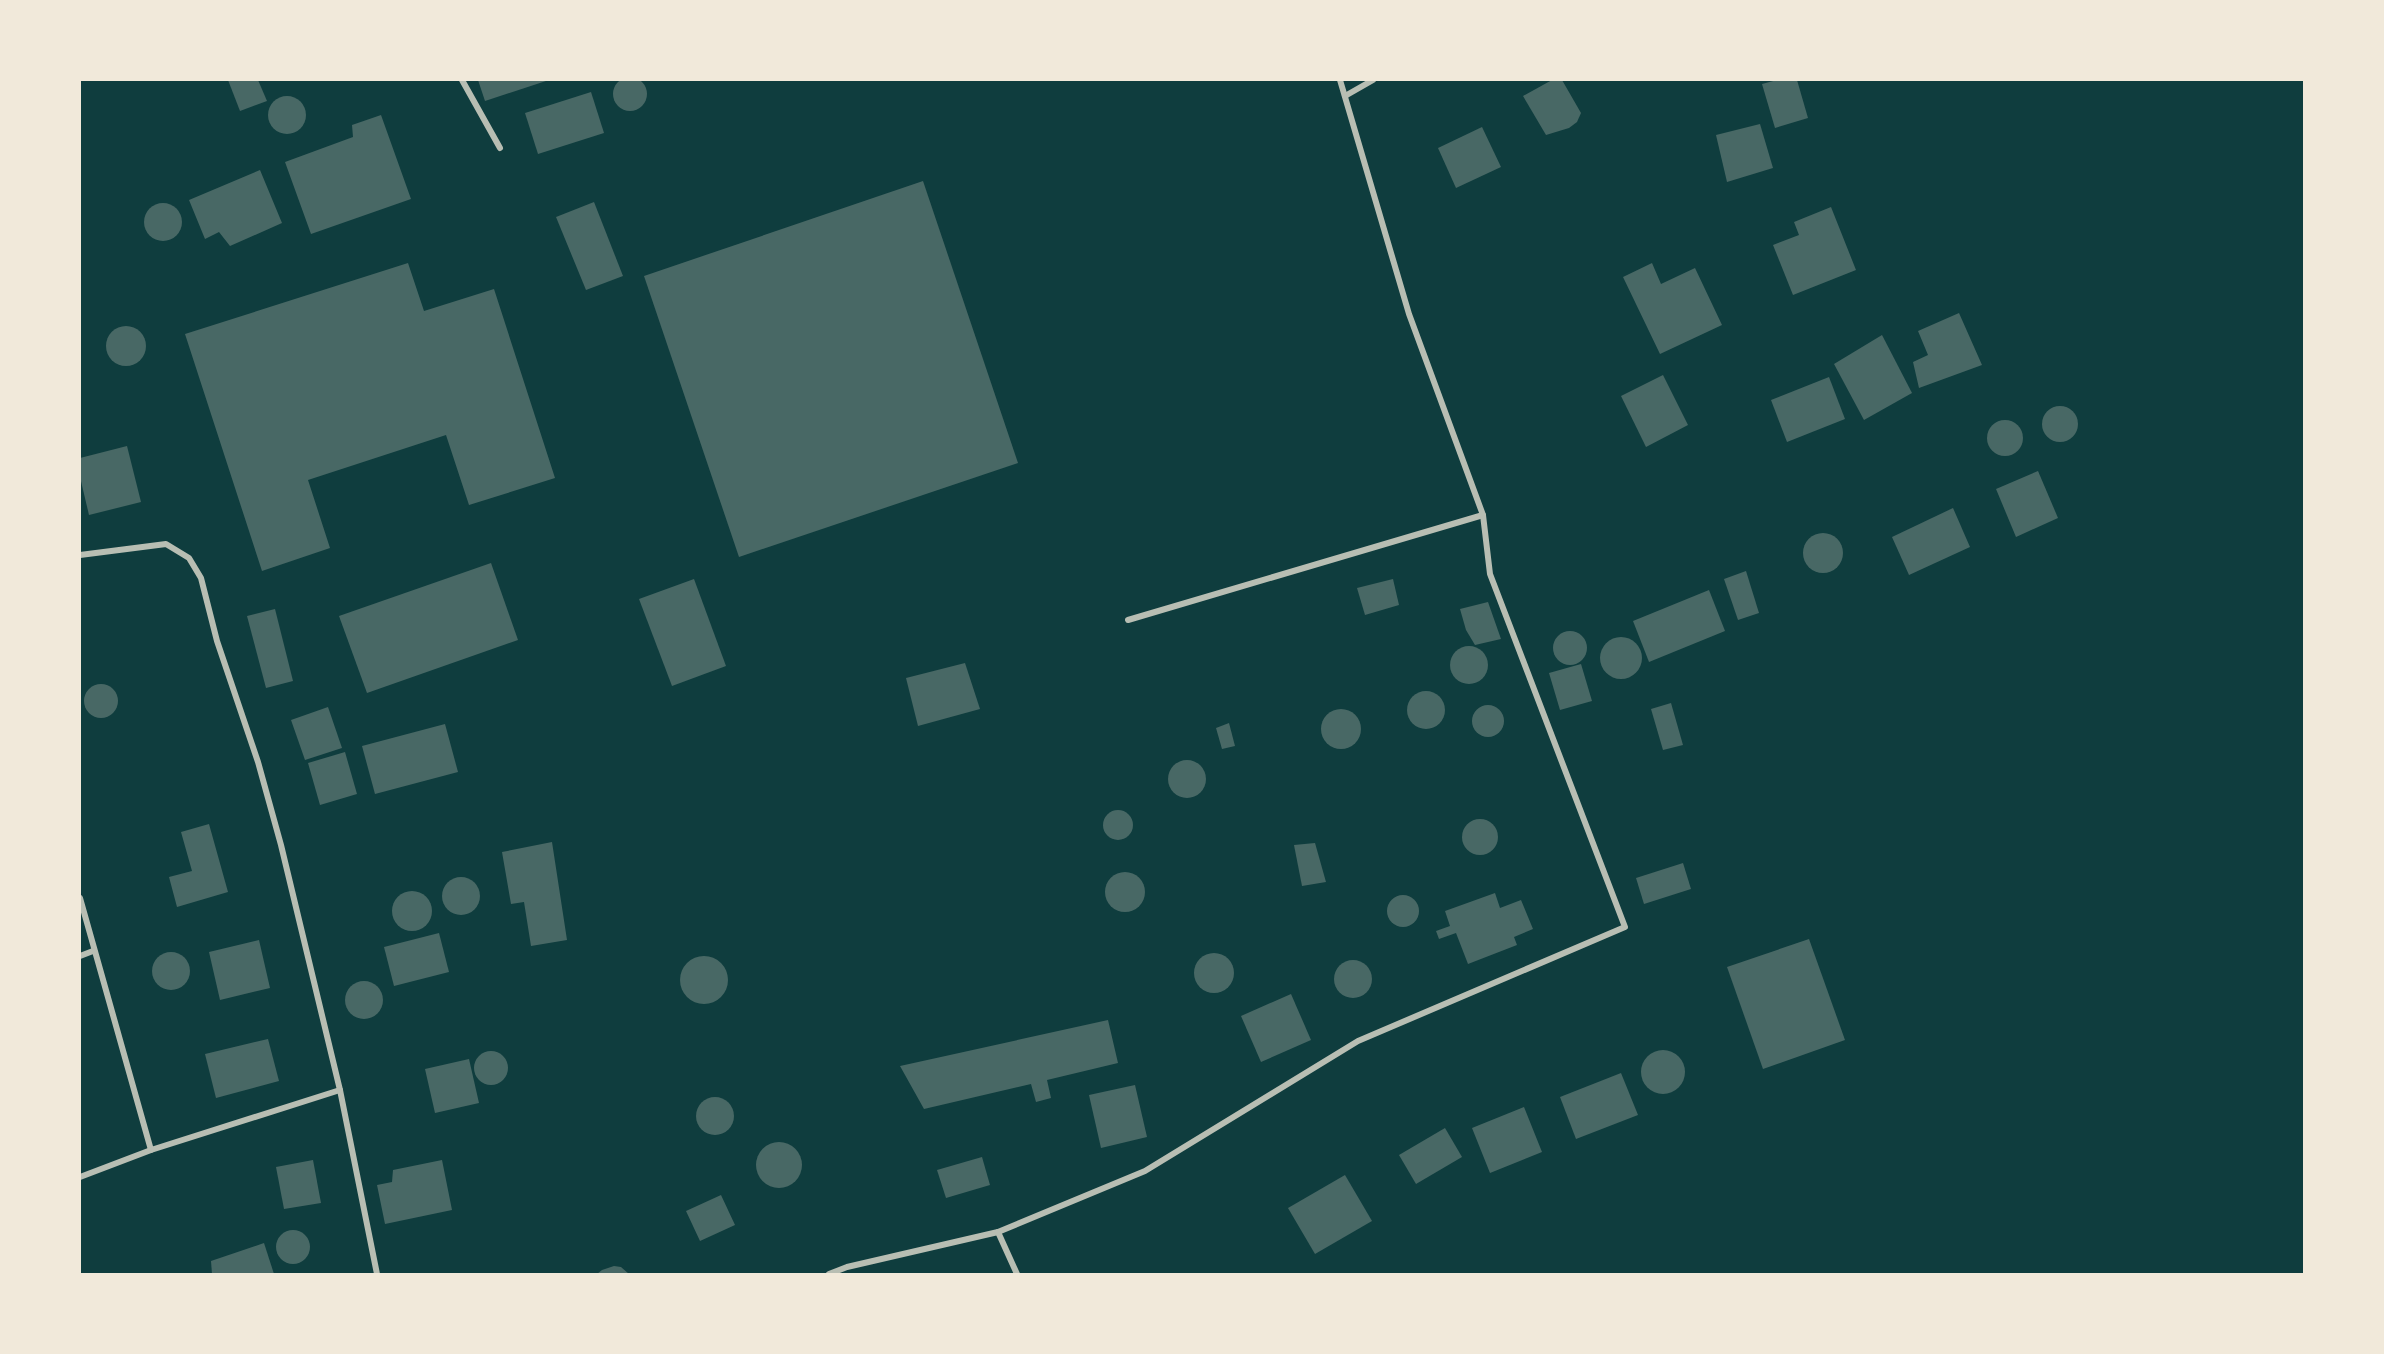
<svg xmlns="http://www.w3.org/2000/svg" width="2384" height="1354" font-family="Spectral,serif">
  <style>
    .building { fill: #486865 }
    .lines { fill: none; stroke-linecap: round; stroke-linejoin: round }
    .minor { stroke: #b8beb3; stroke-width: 6 }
  </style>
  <rect width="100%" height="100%" fill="#0f3d3e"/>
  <!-- building -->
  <g class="building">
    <circle cx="630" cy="94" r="17"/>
    <path d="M228 80H258L267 101 240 111Z"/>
    <path d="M478 80H549L485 101Z"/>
    <path d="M1552 80H1562L1581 113 1577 122 1569 128 1546 135 1523 96Z"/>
    <path d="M1777 80H1797L1808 118 1775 128 1762 84Z"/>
    <path d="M591 92 604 133 538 154 525 113Z"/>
    <circle cx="287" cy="115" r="19"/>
    <path d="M381 115 411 199 311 234 285 162 353 137 352 125Z"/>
    <path d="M1760 124 1773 168 1727 182 1716 135Z"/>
    <path d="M1482 127 1501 167 1456 188 1438 148Z"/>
    <path d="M260 170 282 223 230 246 219 232 205 239 189 200Z"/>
    <path d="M923 181 1018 463 739 557 644 276Z"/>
    <path d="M594 202 623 276 586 290 556 217Z"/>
    <circle cx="163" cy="222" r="19"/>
    <path d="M1831 207 1856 270 1793 295 1773 245 1799 235 1794 222Z"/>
    <path d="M408 263 424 311 494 289 555 478 469 505 446 435 308 480 330 548 262 571 185 334Z"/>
    <path d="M1652 263 1661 284 1695 268 1722 325 1660 354 1623 277Z"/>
    <path d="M1959 313 1982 365 1919 388 1913 362 1928 355 1918 331Z"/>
    <circle cx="126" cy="346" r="20"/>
    <path d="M1882 335 1912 393 1864 420 1834 364Z"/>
    <path d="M1663 375 1688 425 1646 447 1621 396Z"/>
    <path d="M1829 377 1845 419 1787 442 1771 400Z"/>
    <circle cx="2060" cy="424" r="18"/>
    <circle cx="2005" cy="438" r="18"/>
    <path d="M127 446 141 502 89 515 80 477V458Z"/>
    <path d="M2038 471 2058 518 2016 537 1996 489Z"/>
    <path d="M1953 508 1970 547 1909 575 1892 537Z"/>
    <circle cx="1823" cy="553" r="20"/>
    <path d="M491 563 518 640 367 693 339 616Z"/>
    <path d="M1746 571 1759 613 1738 620 1724 579Z"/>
    <path d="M694 579 726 666 672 686 639 599Z"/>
    <path d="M1393 579 1399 605 1365 615 1357 588Z"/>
    <path d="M1709 590 1725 631 1649 662 1633 621Z"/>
    <path d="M1488 602 1501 639 1475 645 1466 630 1460 609Z"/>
    <path d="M275 609 293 681 266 688 247 616Z"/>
    <circle cx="1570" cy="648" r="17"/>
    <circle cx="1621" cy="658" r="21"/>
    <circle cx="1469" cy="665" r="19"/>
    <path d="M965 663 980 709 918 726 906 678Z"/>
    <path d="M1581 664 1592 701 1560 710 1549 673Z"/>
    <circle cx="101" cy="701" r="17"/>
    <circle cx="1426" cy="710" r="19"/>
    <path d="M1671 703 1683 745 1663 750 1651 709Z"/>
    <circle cx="1488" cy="721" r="16"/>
    <path d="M328 707 342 748 305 760 291 720Z"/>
    <circle cx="1341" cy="729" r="20"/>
    <path d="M1229 723 1235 746 1222 749 1216 728Z"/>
    <path d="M445 724 458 772 375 794 362 746Z"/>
    <path d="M345 752 357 794 320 805 308 763Z"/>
    <circle cx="1187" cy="779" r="19"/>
    <circle cx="1118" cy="825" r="15"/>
    <circle cx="1480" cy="837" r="18"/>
    <path d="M209 824 228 892 177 907 169 877 192 871 181 832Z"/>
    <path d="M552 842 567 940 531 946 524 902 511 904 502 852Z"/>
    <path d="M1315 843 1326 882 1302 886 1294 845Z"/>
    <path d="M1683 863 1691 889 1644 904 1636 878Z"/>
    <circle cx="1125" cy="892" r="20"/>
    <circle cx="461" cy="896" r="19"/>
    <circle cx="412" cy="911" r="20"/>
    <path d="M1495 893 1500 908 1521 900 1533 929 1514 937 1517 945 1468 964 1456 933 1439 939 1436 931 1450 926 1445 911Z"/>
    <circle cx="1403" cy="911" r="16"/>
    <path d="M439 933 449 972 394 986 384 947Z"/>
    <path d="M1809 939 1845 1040 1763 1069 1727 967Z"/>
    <path d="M259 940 270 988 220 1000 209 952Z"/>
    <circle cx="171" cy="971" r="19"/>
    <circle cx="1214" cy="973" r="20"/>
    <circle cx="704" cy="980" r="24"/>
    <circle cx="1353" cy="979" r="19"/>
    <circle cx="364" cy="1000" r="19"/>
    <path d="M1291 994 1311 1040 1261 1062 1241 1016Z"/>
    <path d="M1108 1020 1118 1063 1047 1080 1051 1098 1036 1102 1031 1084 924 1109 900 1066Z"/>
    <path d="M268 1039 279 1081 216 1098 205 1054Z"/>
    <circle cx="1663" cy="1072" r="22"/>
    <circle cx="491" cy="1068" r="17"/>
    <path d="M469 1059 479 1103 435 1113 425 1069Z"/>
    <path d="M1621 1073 1638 1115 1576 1139 1560 1097Z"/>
    <path d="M1135 1085 1147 1137 1101 1148 1089 1095Z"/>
    <circle cx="715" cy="1116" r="19"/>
    <path d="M1524 1107 1542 1152 1490 1173 1472 1128Z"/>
    <path d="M1445 1128 1462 1157 1416 1184 1399 1155Z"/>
    <circle cx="779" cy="1165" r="23"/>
    <path d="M982 1157 990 1185 946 1198 937 1170Z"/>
    <path d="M313 1160 321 1203 284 1209 276 1167Z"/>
    <path d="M442 1160 452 1210 385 1224 377 1185 392 1182 393 1170Z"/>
    <path d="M1345 1175 1372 1221 1315 1254 1288 1208Z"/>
    <path d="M721 1195 735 1225 700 1241 686 1211Z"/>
    <circle cx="293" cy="1247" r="17"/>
    <path d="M264 1243 274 1274H212L211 1261Z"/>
    <path d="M614 1266 621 1267 629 1274H597L602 1270Z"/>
  </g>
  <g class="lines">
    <!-- minor -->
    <g class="minor">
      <path d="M462 80 500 148"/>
      <path d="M1345 96 1373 80"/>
      <path d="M80 555 166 544 189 558 201 578 217 641 258 762 281 845 340 1090 377 1274"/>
      <path d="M1128 620 1483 515"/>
      <path d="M80 898 151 1150"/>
      <path d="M80 956 93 951"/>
      <path d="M80 1177 151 1150 340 1090"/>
      <path d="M998 1232 1017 1274"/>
      <path d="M829 1274 847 1267 998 1232 1145 1171 1358 1041 1625 927 1490 574 1483 515 1409 314 1340 80"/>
    </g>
  </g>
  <!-- border -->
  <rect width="2384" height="1354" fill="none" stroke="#f1e9da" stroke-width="162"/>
</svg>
